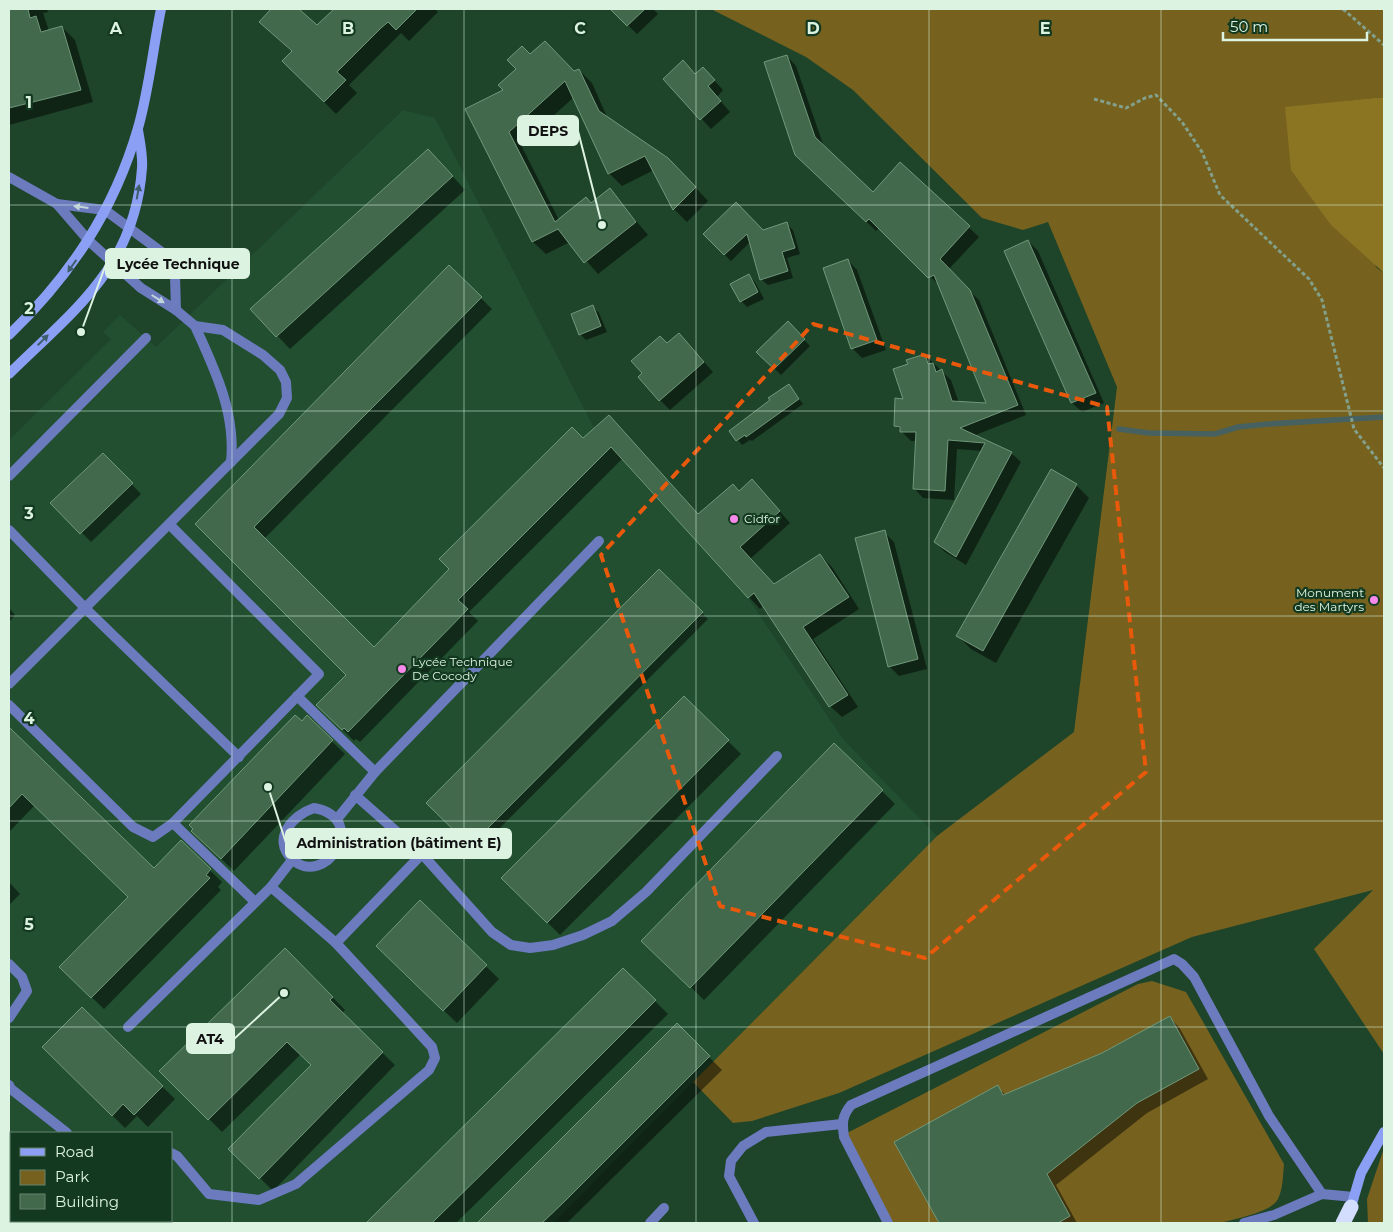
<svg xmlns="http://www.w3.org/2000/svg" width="1393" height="1232" font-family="Montserrat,sans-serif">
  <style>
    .built { fill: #214f30; fill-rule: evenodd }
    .green { fill: #76621e }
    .forest { fill: #8b7422 }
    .shadow { fill: #0007 }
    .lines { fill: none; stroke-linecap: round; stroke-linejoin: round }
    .stream { stroke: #476160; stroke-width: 5.5 }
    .building { fill: #43694d; stroke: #70987a }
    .path { stroke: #82a08b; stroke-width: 3; stroke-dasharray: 4 2.5; stroke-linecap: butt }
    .lane { stroke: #6b7bbe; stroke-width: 10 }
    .street { stroke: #6b7bbe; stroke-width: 10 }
    .secondary { stroke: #8ba0f5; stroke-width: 10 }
    .highway { stroke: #d3ddfe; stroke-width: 15 }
    .oneway { fill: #3d5e6b }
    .oneway2 { fill: #c0d5d9 }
    .marked { fill: none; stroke: #e8590c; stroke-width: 4; stroke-dasharray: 10 6; stroke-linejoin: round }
    .grid { fill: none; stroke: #ddf3e2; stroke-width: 1; stroke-opacity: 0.55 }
    .poi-dot { fill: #f888ea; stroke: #133a20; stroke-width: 2 }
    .labels { text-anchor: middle; stroke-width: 4.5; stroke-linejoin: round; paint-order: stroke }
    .poi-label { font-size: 12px; fill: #ddf3e2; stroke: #133a20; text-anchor: start }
    .grid-label { font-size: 16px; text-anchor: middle; font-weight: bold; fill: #ddf3e2; stroke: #133a20; stroke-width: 4.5; stroke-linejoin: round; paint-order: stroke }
    .leader { fill: none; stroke: #ddf3e2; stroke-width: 2 }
    .callout-dot { fill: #ddf3e2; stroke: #133a20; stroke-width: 2 }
    .callout { fill: #ddf3e2; stroke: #ddf3e2; stroke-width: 2 }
    .callout-label { font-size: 14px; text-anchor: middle; font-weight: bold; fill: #111 }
  </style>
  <rect width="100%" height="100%" fill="#1e442a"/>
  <!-- built -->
  <path class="built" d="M403 110 435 118 594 428 748 598 843 739 937 836 553 1223H9V440L111 339 103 332 120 315 156 347ZM11 1133H171V1221H11Z"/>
  <!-- green -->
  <g class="green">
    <path d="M711 9H1384V97L1285 108 1377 268 1384 273V1054L1314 949 1373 890 1192 937 839 1093 752 1121 733 1123 693 1082 937 836 1074 732 1117 387 1048 222 1023 230 982 218 853 90 806 57Z"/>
    <path d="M1152 981 1186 992 1284 1164C1283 1175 1283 1189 1278 1199 1272 1212 1234 1219 1220 1223H893L845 1134 1138 984Z"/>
    <path d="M1384 1148V1223H1368L1367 1199Z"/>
  </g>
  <!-- forest -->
  <path class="forest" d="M1384 97V273L1331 225 1291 170 1285 107Z"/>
  <!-- shadow -->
  <g class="shadow">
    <path d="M9 9H47L48 12 43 13 49 31 62 27 75 40 93 102 9 125Z"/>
    <path d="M272 9H297L317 27 335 9H435L438 12 409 41 401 33 349 85 357 93 336 114 283 61 292 52 260 22Z"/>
    <path d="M611 9H653L658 14 637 34Z"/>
    <path d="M530 56 574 73 579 70 592 83 608 119 681 172 708 201 687 222 674 209 654 170 622 186 609 173 574 97 521 145 559 220 591 204 610 190 648 235 598 274 570 242 546 254 533 242 467 109 505 91Z"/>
    <path d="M787 56 796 66 824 147 873 194 901 164 979 237 948 270 979 300 1026 415 973 436 1011 453 1021 462 966 565 945 552 935 542 982 451 957 449 954 500 923 498 914 488 917 441H911L895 425 904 400 909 365 925 355 951 380 959 403 988 405 940 286 879 228 876 231 806 164Z"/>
    <path d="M696 75 712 78 723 90 717 97 730 112 711 129 664 79Z"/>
    <path d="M441 163 465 190 290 349 252 309Z"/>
    <path d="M787 224 793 230 800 254 787 258 793 278 768 285 761 279 750 242 731 261 704 234 762 231Z"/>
    <path d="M1028 241 1038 251 1104 403 1082 412 1072 403 1006 251Z"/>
    <path d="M848 260 857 270 886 350 862 358 853 349 824 268Z"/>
    <path d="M449 267 492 309 264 539 374 649 609 417 699 516 739 492H763L790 523 750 559 774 585 820 555 832 567 859 609 813 639 858 707 842 717 830 706 764 605 760 609 749 597 623 458 469 612 478 621 360 742 356 739 354 741 318 705 347 675 197 524Z"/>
    <path d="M748 275 755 282 764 299 747 307 741 301Z"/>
    <path d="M593 307 599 313 607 332 586 340 580 334Z"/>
    <path d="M788 323 810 346 781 375 758 352Z"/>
    <path d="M688 344 713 372 670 410 660 400 668 345Z"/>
    <path d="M789 386 803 404 752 441 750 440 742 445 731 431Z"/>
    <path d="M102 454 141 494 91 542 52 503Z"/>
    <path d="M1076 485 1089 498 996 663 971 649 958 636Z"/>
    <path d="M884 532 894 542 927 669 899 676 889 666Z"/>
    <path d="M659 571 708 619 477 851 428 803Z"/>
    <path d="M9 608 15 615 9 622Z"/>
    <path d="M684 698 741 754 560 935 503 878Z"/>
    <path d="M307 717 345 754 234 871 192 831Z"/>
    <path d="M9 728 154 869 181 842 222 882 218 887 221 890 104 1009 60 967 129 897 35 805 9 832Z"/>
    <path d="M882 791 895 804 704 1000 643 941Z"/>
    <path d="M9 882 20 894 9 905Z"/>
    <path d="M420 902 499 979 457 1023 390 959Z"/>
    <path d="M285 949 345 1010 342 1014 395 1065 273 1191 230 1148 312 1065 301 1054 222 1132 161 1071Z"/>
    <path d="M623 969 668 1014 456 1223H367Z"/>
    <path d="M82 1008 175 1099 148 1127 137 1116 125 1128 43 1047Z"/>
    <path d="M1169 1017 1179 1027 1208 1079 1147 1113 1056 1185 1077 1223H941L896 1142 997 1087 1006 1095 1103 1054Z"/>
    <path d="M677 1025 722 1070 567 1223H478Z"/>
  </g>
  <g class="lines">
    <!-- stream -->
    <path class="stream" d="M1119 429 1149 433 1215 434 1238 427 1268 424 1384 417"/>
  </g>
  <!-- building -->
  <g class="building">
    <path d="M9 9H28L30 18 36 16 41 32 62 26 81 90 9 108Z"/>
    <path d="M271 9H299L317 25 334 9H417L396 30 388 22 381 28 337 72 346 80 324 102 282 61 292 51 259 22Z"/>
    <path d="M610 9H645L627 26Z"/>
    <path d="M545 41 574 71 579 69 599 111 668 158 696 187 673 210 645 156 608 174 565 81 509 132 555 222 586 197 591 203 610 188 636 222 584 263 558 229 532 242 465 109 503 90 498 85 516 69 507 60 522 46 530 54Z"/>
    <path d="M787 55 815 137 873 192 900 162 970 226 940 259 970 290 1018 405 960 428 1012 452 956 557 934 542 985 443 948 440 945 491 913 489 916 432H900V427L894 426 895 398 903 399 893 369 908 364 906 360 925 354 928 364 933 363 936 372 942 369 952 401 986 403 934 275 928 278 869 219 866 222 795 155 764 62Z"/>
    <path d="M683 60 695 74 703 67 715 80 708 86 721 101 700 120 663 79Z"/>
    <path d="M428 149 453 176 276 337 250 309Z"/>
    <path d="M736 202 763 230 787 222 795 248 782 252 788 271 760 280 747 234 724 255 703 234Z"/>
    <path d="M1028 240 1096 393 1071 403 1004 251Z"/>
    <path d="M848 259 877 340 851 349 823 268Z"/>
    <path d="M449 265 482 297 254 527 374 647 449 569 439 559 572 427 583 438 609 415 698 514 733 484 739 491 752 479 780 511 740 547 774 584 820 554 849 597 803 627 848 695 829 707 754 593 748 598 611 447 458 600 468 609 348 732 344 728 342 730 316 705 346 675 195 524Z"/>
    <path d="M749 274 758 292 740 302 730 284Z"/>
    <path d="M593 305 601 326 579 335 571 314Z"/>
    <path d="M788 321 805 339 774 369 756 352Z"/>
    <path d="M679 333 704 362 659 401 638 377 642 373 631 361 660 336 667 343Z"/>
    <path d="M789 384 799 399 746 437 745 435 736 441 729 431 770 400 768 398Z"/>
    <path d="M103 453 133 483 80 534 50 503Z"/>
    <path d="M1051 469 1077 484 983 651 956 636Z"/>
    <path d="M885 530 918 659 888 667 855 538Z"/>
    <path d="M659 569 703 612 470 846 426 803Z"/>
    <path d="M684 696 729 740 547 923 501 878Z"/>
    <path d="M295 715 302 721 307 715 333 740 221 859 191 831 193 829 189 825Z"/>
    <path d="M9 727 154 868 181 840 211 869 206 875 210 878 91 998 59 967 128 897 22 794 9 808Z"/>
    <path d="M834 743 883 790 690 988 641 941Z"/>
    <path d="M420 900 487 965 443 1011 376 946Z"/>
    <path d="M285 948 333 997 330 1000 383 1052 259 1179 228 1149 311 1065 287 1042 208 1120 159 1071Z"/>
    <path d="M623 968 656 1000 501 1155 432 1223H366Z"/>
    <path d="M82 1007 163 1086 134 1115 123 1104 112 1116 42 1047Z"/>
    <path d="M1170 1016 1199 1069 1137 1103 1047 1174 1070 1216 1058 1223H939L894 1142 998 1085 1003 1095 1102 1053Z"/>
    <path d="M677 1023 710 1056 565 1201 542 1223H477Z"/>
  </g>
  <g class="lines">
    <!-- path -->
    <g class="path">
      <path d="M1343 9 1384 45"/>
      <path d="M1094 99 1126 108 1145 98 1156 95 1182 122 1202 152 1220 195 1309 279 1322 300 1354 429 1384 468"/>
    </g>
    <!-- lane -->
    <g class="lane">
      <path d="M9 177 57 204 89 241 141 288 176 310 195 326 223 330 263 355 280 370 286 382 287 398 279 414 9 684"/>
      <path d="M57 204 105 210 167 256 175 276 176 310"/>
      <path d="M195 326C215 370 236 413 231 462"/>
      <path d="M9 476 146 338"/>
      <path d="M170 525 319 674 173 823"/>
      <path d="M9 530 86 609 239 757"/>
      <path d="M297 696 375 772"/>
      <path d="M9 705 133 827 153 837 173 823 255 902"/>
      <path d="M355 795 422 854 492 932 511 945 530 948 553 945 583 935 612 921 646 892 777 756"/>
      <path d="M314 808C372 819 324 890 292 859 271 839 293 815 314 808Z"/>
      <path d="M337 819 375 772 599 541"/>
      <path d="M271 887 336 943 422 854"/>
      <path d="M9 964 22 977 27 991 9 1018"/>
      <path d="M128 1027 271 887 292 860"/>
      <path d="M9 1085 11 1089 67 1133"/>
      <path d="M171 1153 177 1156 209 1194 259 1200 296 1184 429 1070 435 1058 432 1047 336 943"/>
      <path d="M754 1223 729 1176 731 1161 743 1146 766 1132 842 1124"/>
      <path d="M888 1223 844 1137C842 1123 842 1116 851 1105L1174 959 1182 964 1194 977 1269 1116 1322 1194"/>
    </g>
    <!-- street -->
    <g class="street">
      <path d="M650 1223 664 1208"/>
      <path d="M1244 1223 1274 1215 1322 1194 1354 1197"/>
    </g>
    <!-- secondary -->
    <g class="secondary">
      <path d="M9 335C70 276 114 211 138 128 149 90 153 48 161 9"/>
      <path d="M9 374C74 310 135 267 142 168 143 156 140 142 138 130"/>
      <path d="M1351 1207 1361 1173 1384 1132"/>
    </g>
    <!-- highway -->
    <path class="highway" d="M1343 1223 1351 1207"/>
  </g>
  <!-- one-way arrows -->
  <defs><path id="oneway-solid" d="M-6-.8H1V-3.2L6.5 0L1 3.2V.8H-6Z" transform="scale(1.25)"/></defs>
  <g class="oneway">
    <use href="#oneway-solid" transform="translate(138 192) rotate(-80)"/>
    <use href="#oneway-solid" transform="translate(72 266) rotate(125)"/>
    <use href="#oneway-solid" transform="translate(43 340) rotate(-45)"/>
  </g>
  <g class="oneway2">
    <use href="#oneway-solid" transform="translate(81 207) rotate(-173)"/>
    <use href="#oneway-solid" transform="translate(158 299) rotate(32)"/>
  </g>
  <!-- marked area -->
  <path class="marked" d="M813 324 1107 407 1146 772 925 958 720 906 601 555Z"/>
  <!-- grid -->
  <path class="grid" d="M232 9V1223M464 9V1223M696 9V1223M929 9V1223M1161 9V1223M9 205H1384M9 411H1384M9 616H1384M9 821H1384M9 1027H1384"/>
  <!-- markers -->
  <g class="poi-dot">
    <circle cx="734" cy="519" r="5"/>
    <circle cx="1374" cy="600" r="5"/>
    <circle cx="402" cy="669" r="5"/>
  </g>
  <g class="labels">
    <!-- poi labels -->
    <g class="poi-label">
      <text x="744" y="523">Cidfor</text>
      <text x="1364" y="597" text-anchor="end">Monument<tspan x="1364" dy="14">des Martyrs</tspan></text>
      <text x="412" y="666">Lycée Technique<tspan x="412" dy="14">De Cocody</tspan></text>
    </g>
  </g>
  <g class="grid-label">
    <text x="116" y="34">A</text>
    <text x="348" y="34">B</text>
    <text x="580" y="34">C</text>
    <text x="813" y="34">D</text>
    <text x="1045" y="34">E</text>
    <text x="29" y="108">1</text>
    <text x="29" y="314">2</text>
    <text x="29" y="519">3</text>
    <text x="29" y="724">4</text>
    <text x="29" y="930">5</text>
  </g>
  <!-- callouts -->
  <path class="leader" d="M602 225L578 131M81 332L106 264M268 787L286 843M284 993L234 1039"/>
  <g class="callout-dot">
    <circle cx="602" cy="225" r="5"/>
    <circle cx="81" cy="332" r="5"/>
    <circle cx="268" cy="787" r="5"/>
    <circle cx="284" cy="993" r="5"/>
  </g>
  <g class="callout">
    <rect x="518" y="116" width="60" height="29" rx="5"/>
    <rect x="106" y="249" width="143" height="29" rx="5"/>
    <rect x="286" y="829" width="225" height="29" rx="5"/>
    <rect x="187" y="1024" width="47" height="29" rx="5"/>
  </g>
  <g class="callout-label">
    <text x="548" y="136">DEPS</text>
    <text x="178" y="269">Lycée Technique</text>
    <text x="399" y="848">Administration (bâtiment E)</text>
    <text x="210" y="1044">AT4</text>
  </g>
  <!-- border -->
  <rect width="1393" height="1232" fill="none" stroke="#ddf3e2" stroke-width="20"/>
  <!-- legend -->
  <rect x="10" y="1132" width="162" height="90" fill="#133a20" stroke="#64846e"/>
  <rect x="20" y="1148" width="25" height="8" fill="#8ba0f5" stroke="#64846e"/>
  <text x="55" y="1157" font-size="15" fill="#ddf3e2">Road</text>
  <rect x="20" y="1170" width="25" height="15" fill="#76621e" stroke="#64846e"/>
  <text x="55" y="1182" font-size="15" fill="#ddf3e2">Park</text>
  <rect x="20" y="1194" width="25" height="15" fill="#43694d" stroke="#64846e"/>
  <text x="55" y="1207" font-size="15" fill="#ddf3e2">Building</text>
  <!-- scale -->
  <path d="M1223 32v8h144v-8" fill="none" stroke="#ddf3e2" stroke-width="2.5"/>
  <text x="1230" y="32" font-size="15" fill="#ddf3e2" stroke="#133a20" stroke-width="4" paint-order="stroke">50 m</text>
</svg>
